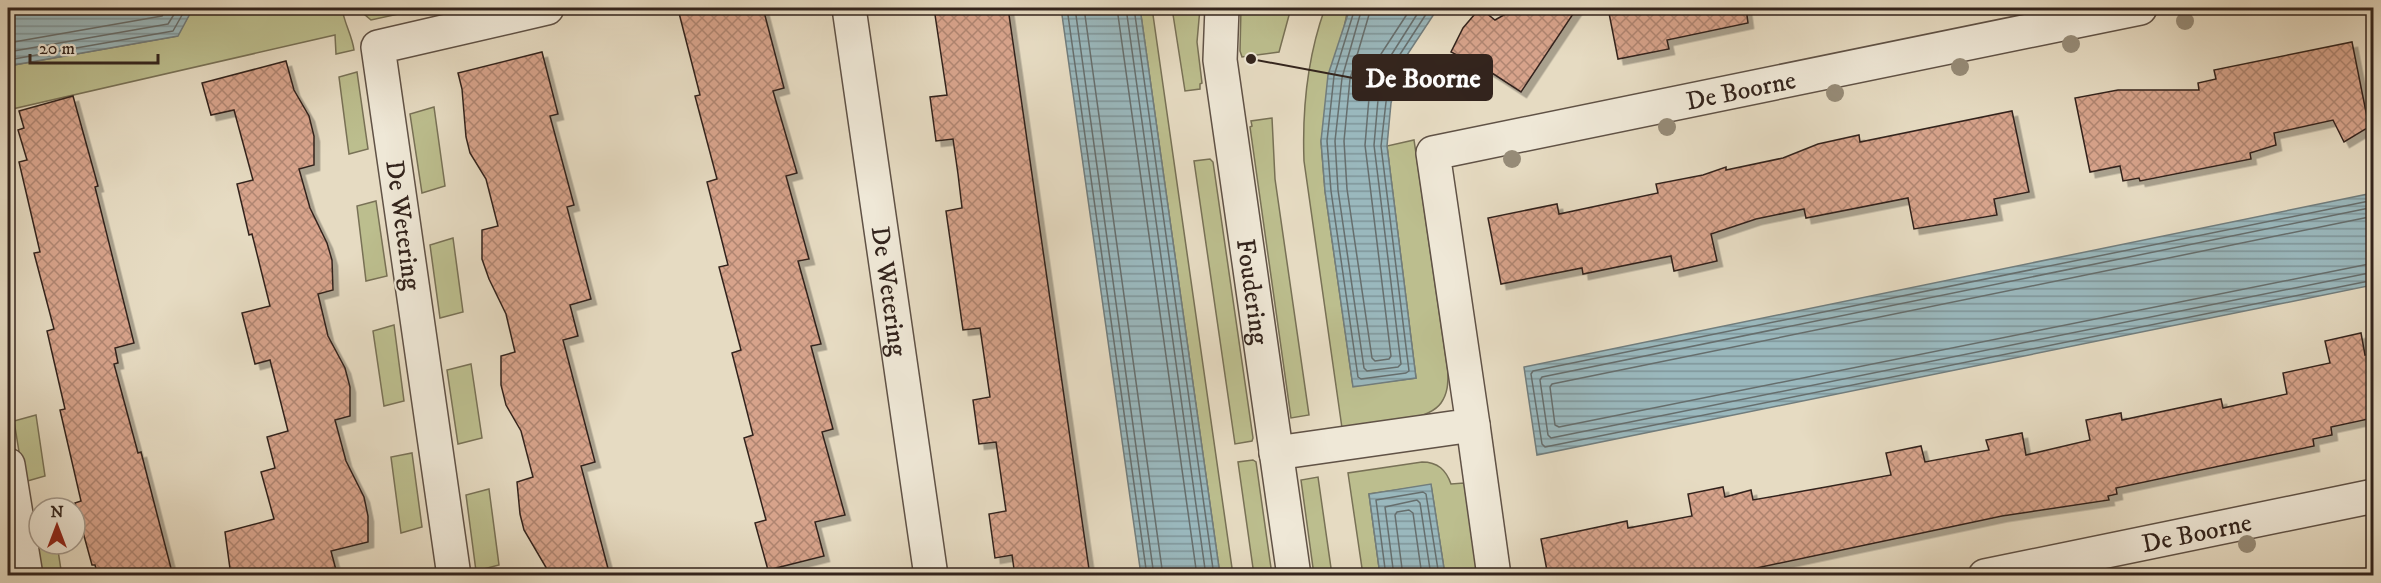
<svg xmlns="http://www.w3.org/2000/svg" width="2381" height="583" font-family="'IM FELL DW Pica',serif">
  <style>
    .grass { fill: #bcbe8e; stroke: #787156; stroke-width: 1.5 }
    .water { fill: url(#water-rules); stroke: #717d7d; stroke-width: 1.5 }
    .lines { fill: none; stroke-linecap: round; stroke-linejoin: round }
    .shore { stroke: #666e6d; stroke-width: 1.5 }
    .building { fill: url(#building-cross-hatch); stroke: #33241d; stroke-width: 1.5; filter: url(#shadow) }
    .minor-casing { stroke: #605246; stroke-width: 36 }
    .tertiary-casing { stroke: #605246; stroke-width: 36 }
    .minor { stroke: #efe8d7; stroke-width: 33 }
    .tertiary { stroke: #efe8d7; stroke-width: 33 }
    .tree { fill: #968b77 }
    .labels { text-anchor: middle; stroke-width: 4.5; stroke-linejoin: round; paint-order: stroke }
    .street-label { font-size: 26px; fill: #33241d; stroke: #efe8d7 }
    .leader { fill: none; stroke: #33241d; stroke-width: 2 }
    .callout-dot { fill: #33241d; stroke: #efe8d7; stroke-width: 2 }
    .callout { fill: #33241d; stroke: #33241d; stroke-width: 2 }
    .callout-label { font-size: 27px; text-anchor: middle; font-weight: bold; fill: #fff }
  </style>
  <defs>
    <pattern id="water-rules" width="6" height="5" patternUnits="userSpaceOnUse" patternTransform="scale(1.5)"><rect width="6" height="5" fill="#9ab8bd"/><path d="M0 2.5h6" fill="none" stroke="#7e9599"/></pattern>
    <pattern id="building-cross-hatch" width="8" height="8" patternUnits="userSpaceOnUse" patternTransform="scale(1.5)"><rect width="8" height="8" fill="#d7a38b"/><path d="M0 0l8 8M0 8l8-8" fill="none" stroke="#af8571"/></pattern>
    <filter id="shadow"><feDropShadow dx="5.5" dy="5.5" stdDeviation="0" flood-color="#0004"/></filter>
  </defs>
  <rect width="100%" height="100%" fill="#e6dbc2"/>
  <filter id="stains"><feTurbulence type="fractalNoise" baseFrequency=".00333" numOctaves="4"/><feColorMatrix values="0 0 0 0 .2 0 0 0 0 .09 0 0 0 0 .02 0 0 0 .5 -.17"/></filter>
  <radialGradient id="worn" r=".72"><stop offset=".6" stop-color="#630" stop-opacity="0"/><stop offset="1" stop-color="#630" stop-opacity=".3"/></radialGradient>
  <!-- grass -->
  <g class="grass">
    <path d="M193 8H342C344 23 352 35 354 50L336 54 335 35 8 110V66L177 36Z"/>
    <path d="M363 8H426L371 20 364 14Z"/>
    <path d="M1140 8H1152L1233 575H1220Z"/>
    <path d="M1172 8H1200L1197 42 1202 83 1200 84V89L1185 91Z"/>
    <path d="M1241 8H1291L1279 52 1242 57 1240 51Z"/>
    <path d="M1325 8H1350L1347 13 1321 141 1325 191 1353 386 1416 378 1387 146 1414 140 1448 372C1448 383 1448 393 1441 403 1426 424 1367 424 1342 428L1304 161C1302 107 1307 58 1325 8Z"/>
    <path d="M357 72 368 149 349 154 339 77Z"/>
    <path d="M434 107 445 186 422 193 410 114Z"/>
    <path d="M1272 118 1275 179 1309 415 1291 418 1250 127 1252 126 1251 121Z"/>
    <path d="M1210 159 1213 162 1253 438 1252 441 1235 444 1194 161Z"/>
    <path d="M376 201 387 276 366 281 357 206Z"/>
    <path d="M453 238 463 312 440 318 430 245Z"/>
    <path d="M394 325 404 401 384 406 373 331Z"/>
    <path d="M471 364 482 438 458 444 447 370Z"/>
    <path d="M36 415 45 476 24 482 14 421Z"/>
    <path d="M412 453 422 527 401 533 391 457Z"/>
    <path d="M1253 460 1256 462 1272 575H1254L1238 462Z"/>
    <path d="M1422 462C1438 462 1446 470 1451 484L1464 483 1478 575H1445L1431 485 1369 494 1380 575H1363L1348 473Z"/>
    <path d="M1318 477 1332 575H1314L1301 480Z"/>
    <path d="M489 489 499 565 476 571 466 495Z"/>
    <path d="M39 512V544H57L61 570 40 575 29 514Z"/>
  </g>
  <!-- water -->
  <g class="water">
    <path d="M8 8H193L178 36 8 66Z"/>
    <path d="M1061 8H1140L1220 575H1141Z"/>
    <path d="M1350 8H1438L1403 61 1391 103 1387 146 1416 378 1353 387 1325 191 1321 141 1328 75Z"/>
    <path d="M2373 193V285L1537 455 1524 367Z"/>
    <path d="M1431 484 1445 575H1380L1369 494Z"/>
  </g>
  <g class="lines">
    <!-- shore -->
    <g class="shore">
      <path d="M1067 8 1147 576"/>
      <path d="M1075 8 1154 576"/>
      <path d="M1084 8 1163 576"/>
      <path d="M1117 8 1197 576"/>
      <path d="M1126 8 1206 576"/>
      <path d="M1134 8 1214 576"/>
      <path d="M1355 8 1334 76 1327 141 1331 191 1358 377 1361 379 1406 373 1409 371 1381 146 1386 102 1397 59 1430 8"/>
      <path d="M1362 8 1342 78 1335 141 1338 190 1364 368 1367 371 1398 367 1401 364 1374 145 1378 100 1390 57 1421 8"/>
      <path d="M1371 8 1350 79 1344 141 1347 189 1372 358 1375 361 1389 359 1391 356 1365 145 1369 98 1381 54 1411 8"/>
      <path d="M8 43 162 16 167 8"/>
      <path d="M8 52 168 24 178 8"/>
      <path d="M8 60 173 31 186 8"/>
      <path d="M2374 200 1533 371 1531 374 1542 444 1545 447 2374 280"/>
      <path d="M2374 207 1542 377 1540 380 1548 435 1551 438 2374 272"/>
      <path d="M2374 216 1552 384 1550 387 1555 425 1559 427 2374 263"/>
      <path d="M1386 576 1376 500 1423 492 1426 494 1439 576"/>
      <path d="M1394 576 1385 507 1417 500 1420 503 1431 576"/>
      <path d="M1403 576 1395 515 1397 512 1409 510 1413 513 1422 576"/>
    </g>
  </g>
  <!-- building -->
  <g class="building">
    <path d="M701 8H763L784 88 773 91 797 173 786 176 809 259 798 261 821 344 811 346 833 429 822 432 845 515 815 522 824 556 768 570 755 523 766 520 744 438 753 435 732 353 741 350 719 267 728 265 707 182 717 179 695 96 700 95 679 13Z"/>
    <path d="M934 8H1008L1090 576H1015L1012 555 995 558 989 514 1006 511 996 442 979 444 973 400 990 397 980 328 963 330 946 211 962 208 958 174 953 139 936 141 930 97 947 95Z"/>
    <path d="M1480 8 1495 20 1516 8H1577L1521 92 1492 73 1451 52 1463 28Z"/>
    <path d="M1608 8H1746L1748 23 1667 40 1669 49 1618 59Z"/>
    <path d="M2352 42 2369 127 2344 142 2333 120 2274 133 2276 145 2250 153 2251 159 2140 181 2139 178 2123 181 2120 166 2090 172 2075 98 2118 90H2199L2198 83 2216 79 2214 70Z"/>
    <path d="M542 52 558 114 550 116 574 205 567 207 591 299 570 305 578 336 563 340 595 462 581 466 610 576H551L524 530 520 514 517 482 533 477 521 431 506 405 501 385V356L515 352 506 314 489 279 482 259V230L498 226 486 179 470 153 466 137 462 89 458 73Z"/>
    <path d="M286 61 294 90 309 116 314 136V165L299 169 310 208 327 243 332 260 333 290 318 294 328 336 345 368 350 387V416L335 420 346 461 364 497 368 516V542L331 551 336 570 314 576H231L225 532 274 519 261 472 275 468 267 437 288 431 270 360 255 364 242 313 270 306 252 234 249 235 237 184 253 180 234 110 211 115 202 83Z"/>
    <path d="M73 96 98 186 95 187 134 343 115 348 118 363 114 364 138 453 141 452 173 576H98L95 565H92L75 503 81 501 60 410 65 409 47 331 54 329 34 253 40 252 19 162 27 160 18 130 24 128 19 111Z"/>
    <path d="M2012 111 2029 192 1994 199 1997 215 1914 229 1908 198 1806 218 1804 209 1756 219 1711 234 1717 261 1674 271 1671 256 1583 274 1582 268 1501 284 1488 218 1557 204 1559 214 1658 193 1656 184 1703 175 1726 167V170L1783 158 1818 144 1859 135 1860 142Z"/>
    <path d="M2361 333 2365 355 2373 353V418L2331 427 2332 435 2313 439 2314 446 2116 488 2117 494 2108 496 2109 500 2002 516 1719 576H1548L1541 539 1627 521 1628 528 1692 516 1688 494 1723 487 1725 497 1751 490 1753 500 1826 487 1891 475 1886 453 1921 446 1925 462 1989 450 1986 440 2022 433 2026 455 2090 440 2086 420 2121 413 2122 420 2221 399 2223 408 2287 394 2283 373 2330 363 2325 341Z"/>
  </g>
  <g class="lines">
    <!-- minor casing -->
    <g class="minor-casing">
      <g id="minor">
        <path id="s1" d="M849 8 931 576"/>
        <path d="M1473 425 1494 576"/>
        <path id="s2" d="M1276 453 1473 425 1433 153 2140 8"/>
        <path d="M8 465 26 576"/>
        <path d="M454 576 378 47 547 8"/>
        <path id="s3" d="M1985 576 2374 496"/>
      </g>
    </g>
    <!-- tertiary casing -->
    <g class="tertiary-casing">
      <g id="tertiary">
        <path id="s4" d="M1222 8 1220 60 1294 576"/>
      </g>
    </g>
    <!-- minor -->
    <use href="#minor" class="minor"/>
    <!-- tertiary -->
    <use href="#tertiary" class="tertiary"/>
  </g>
  <!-- trees -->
  <g class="tree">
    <circle cx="2185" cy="21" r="9"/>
    <circle cx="2071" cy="44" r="9"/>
    <circle cx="1960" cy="67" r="9"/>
    <circle cx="1835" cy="93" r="9"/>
    <circle cx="1667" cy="127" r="9"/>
    <circle cx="1512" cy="159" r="9"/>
    <circle cx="2247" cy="544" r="9"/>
  </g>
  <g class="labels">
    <!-- street labels -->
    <g class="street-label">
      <text dy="9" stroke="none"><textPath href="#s2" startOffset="788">De Boorne</textPath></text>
      <text transform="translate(404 225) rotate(82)" y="9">De Wetering</text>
      <text dy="9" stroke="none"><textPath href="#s1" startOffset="286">De Wetering</textPath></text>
      <text dy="9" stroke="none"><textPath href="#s4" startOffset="286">Foudering</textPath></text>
      <text dy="9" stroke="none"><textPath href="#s3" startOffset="216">De Boorne</textPath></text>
    </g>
  </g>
  <!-- callouts -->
  <path class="leader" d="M1251 59L1353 78"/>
  <circle class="callout-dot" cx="1251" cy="59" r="6"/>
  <rect class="callout" x="1353" y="55" width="139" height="45" rx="6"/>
  <g class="callout-label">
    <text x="1423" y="87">De Boorne</text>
  </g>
  <!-- margin -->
  <rect width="2381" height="583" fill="none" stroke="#e6dbc2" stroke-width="30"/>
  <rect x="9" y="9" width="2363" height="565" fill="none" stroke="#33241d" stroke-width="3"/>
  <rect x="15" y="15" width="2351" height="553" fill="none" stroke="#33241d" stroke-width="1.5"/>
  <!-- north arrow -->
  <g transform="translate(57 526)"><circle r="28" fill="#efe8d7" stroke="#a49a8d" stroke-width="1.5"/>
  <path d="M0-4.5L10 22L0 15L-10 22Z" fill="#8f2418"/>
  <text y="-9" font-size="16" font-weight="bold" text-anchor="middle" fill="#33241d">N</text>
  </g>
  <!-- scale -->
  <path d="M30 54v9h128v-9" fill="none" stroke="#33241d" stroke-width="3"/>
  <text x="39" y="54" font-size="18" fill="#33241d" stroke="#efe8d7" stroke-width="4.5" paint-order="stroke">20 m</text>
  <rect width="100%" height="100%" filter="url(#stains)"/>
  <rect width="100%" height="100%" fill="url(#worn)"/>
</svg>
